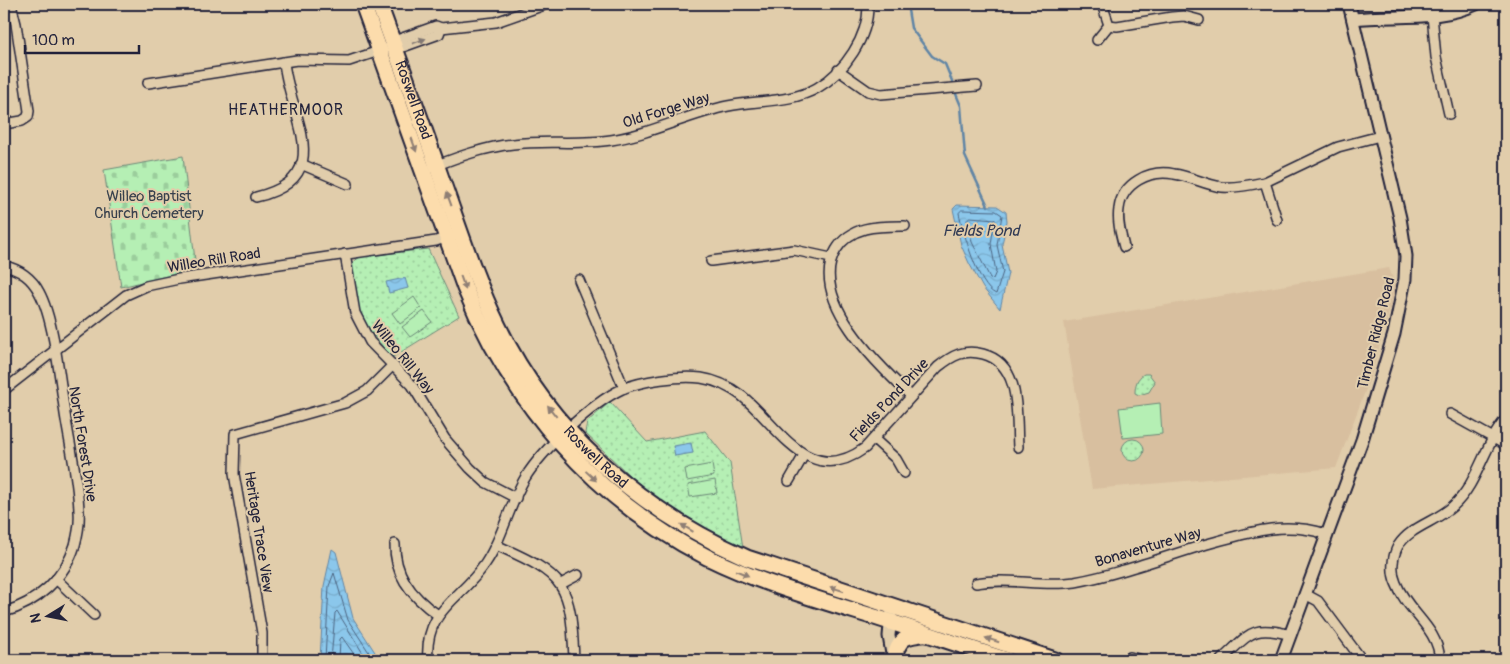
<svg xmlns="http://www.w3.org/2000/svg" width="1510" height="664" font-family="Pangolin,sans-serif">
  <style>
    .built { fill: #d8bf9f }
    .grass { fill: url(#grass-dots); stroke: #6c8878 }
    .cemetery { fill: url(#cemetery-stones); stroke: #6c8878 }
    .garden { fill: #b5efb4; stroke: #6c8878 }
    .water { fill: url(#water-waves); stroke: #6185a5 }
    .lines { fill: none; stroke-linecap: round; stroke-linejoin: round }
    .shore { stroke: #4c6481; stroke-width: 1 }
    .stream { stroke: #6185a5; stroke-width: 2.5 }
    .minor-casing { stroke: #22223b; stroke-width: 12 }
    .tertiary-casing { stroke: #22223b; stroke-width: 15 }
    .primary-casing { stroke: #22223b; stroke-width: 18 }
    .trunk-casing { stroke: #22223b; stroke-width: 19 }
    .minor { stroke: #e1cdab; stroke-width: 9 }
    .tertiary { stroke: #e1cdab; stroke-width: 11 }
    .primary { stroke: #fcdcac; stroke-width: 14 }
    .trunk { stroke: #fcdcac; stroke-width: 15 }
    .oneway { fill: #827873 }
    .oneway2 { fill: #8f7f74 }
    .labels { text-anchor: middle; stroke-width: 4; stroke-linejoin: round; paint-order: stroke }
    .street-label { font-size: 15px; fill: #22223b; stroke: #e1cdab }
    .park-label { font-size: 15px; fill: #38414d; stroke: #e1cdab }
    .neighbourhood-label { font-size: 16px; letter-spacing: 1px; fill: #22223b; stroke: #e1cdab }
    .water-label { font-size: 16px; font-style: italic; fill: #323b55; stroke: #e1cdab }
  </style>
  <defs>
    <pattern id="grass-dots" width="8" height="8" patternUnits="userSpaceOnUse" patternTransform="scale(1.25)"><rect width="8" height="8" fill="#b5efb4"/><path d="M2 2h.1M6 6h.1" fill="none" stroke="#9bcd9c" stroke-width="1.8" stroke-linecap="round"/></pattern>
    <pattern id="cemetery-stones" width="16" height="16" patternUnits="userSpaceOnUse" patternTransform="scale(1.25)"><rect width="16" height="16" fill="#b5efb4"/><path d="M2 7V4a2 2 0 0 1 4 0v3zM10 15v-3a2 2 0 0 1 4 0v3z" fill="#9bcd9c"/></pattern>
    <pattern id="water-waves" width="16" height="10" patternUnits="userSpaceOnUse" patternTransform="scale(1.25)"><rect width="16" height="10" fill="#8bc7eb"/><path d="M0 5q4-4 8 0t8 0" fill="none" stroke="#78abca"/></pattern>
  </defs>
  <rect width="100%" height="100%" fill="#e1cdab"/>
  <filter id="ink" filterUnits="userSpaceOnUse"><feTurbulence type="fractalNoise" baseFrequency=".02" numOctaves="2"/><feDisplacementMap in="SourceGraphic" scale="10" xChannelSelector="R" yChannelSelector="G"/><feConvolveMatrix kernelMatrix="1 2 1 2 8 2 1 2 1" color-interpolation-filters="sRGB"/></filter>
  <g filter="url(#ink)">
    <!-- built -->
    <path class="built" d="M1389 268 1396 287 1372 373 1336 468 1092 489 1064 322Z"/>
    <!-- grass -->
    <g class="grass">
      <path d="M428 249 459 316 393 357C367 333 348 299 353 262L360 257Z"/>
      <path d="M1144 374H1149L1155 382 1149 392 1139 395 1135 393C1135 385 1137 378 1144 374Z"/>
      <path d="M610 402 647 442 705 431 730 463 743 548 695 524 652 497 585 433 587 422Z"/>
      <circle cx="1133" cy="450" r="11"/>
    </g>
    <!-- cemetery -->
    <path class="cemetery" d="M183 156 196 269 121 287 104 170Z"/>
    <!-- garden -->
    <g class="garden">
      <path d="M414 297 421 308 400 324 392 313Z"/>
      <path d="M424 311 432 322 410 337 402 327Z"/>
      <path d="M1160 403 1162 434 1123 438 1119 408Z"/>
      <path d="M712 464 714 476 687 481 685 469Z"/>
      <path d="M715 480 717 493 690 497 688 485Z"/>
    </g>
    <!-- water -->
    <g class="water">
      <path d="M957 205 997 206 1006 212 1007 221 1002 244 1008 273 1000 309 983 288 969 263 961 245 953 209Z"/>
      <path d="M405 278 408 288 389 293 386 282Z"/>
      <path d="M691 443 693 453 675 456 673 446Z"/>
      <path d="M332 549 336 552 353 618 380 660H320L324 586Z"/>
    </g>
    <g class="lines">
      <!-- shore -->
      <g class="shore">
        <path d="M962 210 996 211 1002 215 997 245 1003 272 996 294C978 287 963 231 959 213Z"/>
        <path d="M970 217 995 219 991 244 996 272 993 279 990 278 972 242 967 220Z"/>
        <path d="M325 660 329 586 334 573 348 620 374 660"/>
        <path d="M331 660 335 613 337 611 367 660"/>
        <path d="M339 660 340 639 342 637 358 660"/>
      </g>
      <!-- stream -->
      <g class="stream">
        <path d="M907 4 911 28 932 56 945 64 952 81"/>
        <path d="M956 94 961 106 965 156 988 206"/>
      </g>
      <!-- minor casing -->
      <g class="minor-casing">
        <g id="minor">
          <path d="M1102 4 1109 25 1117 26 1172 17 1184 16 1199 20"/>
          <path d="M1432 15 1436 57 1449 114"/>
          <path d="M1097 40 1109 25"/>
          <path d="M394 46 400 48 439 34 441 28"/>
          <path d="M838 70 868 91 881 94 977 86"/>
          <path d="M148 83 297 60 349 61 394 46 397 40 436 26 441 28 496 22 547 4"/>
          <path d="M4 124 22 121 28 117 29 111 16 24 11 4"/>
          <path d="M301 164 348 184"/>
          <path d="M432 167C458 157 485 147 513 144 545 140 579 145 611 140 652 134 688 114 728 106 757 100 791 103 817 88 845 72 869 36 868 4"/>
          <path d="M1265 182 1277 220"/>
          <path d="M256 197C339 177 289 117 284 62"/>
          <path d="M905 226C879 226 851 225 836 250 807 298 879 366 911 396"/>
          <path d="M1124 247C1121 235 1117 222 1119 209 1122 183 1150 169 1174 174 1190 176 1206 185 1222 187 1236 188 1251 185 1265 182L1338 147 1380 136"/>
          <path d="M345 254 355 313 370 342 412 385 445 439 470 468 485 482 516 498"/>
          <path d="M711 261 794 250 831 258"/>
          <path d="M4 266C19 269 32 278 39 292 54 319 60 381 65 414 70 446 78 479 79 511 80 523 78 534 75 545 65 578 37 603 4 612"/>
          <path d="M579 280 624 388"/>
          <path d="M4 390 126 295 146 286 179 279 436 241 451 236"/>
          <path d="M1450 414 1506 445"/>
          <path d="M874 439 896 459 904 473"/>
          <path d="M789 481 804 455"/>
          <path d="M395 544C394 575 413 598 438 615"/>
          <path d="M496 545C566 576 571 583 574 660"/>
          <path d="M56 579 94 615"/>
          <path d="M976 583C1008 577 1041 587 1075 582 1119 574 1164 557 1207 544 1247 533 1284 520 1326 534"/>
          <path d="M561 584 578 575"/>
          <path d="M1305 594 1318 601 1362 660"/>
          <path d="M1130 657 1142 660"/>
          <path d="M262 660V633L234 474 235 434 345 403 367 391 393 365"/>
          <path d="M428 660C424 609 460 601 485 564 503 538 509 505 525 478 542 450 592 403 622 389 641 381 680 375 701 378 715 380 730 387 742 396 780 427 809 489 865 448L938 367C953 355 964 349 983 354 1022 364 1016 415 1018 447"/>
          <path d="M1221 660C1250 634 1251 624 1291 635"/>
          <path d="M1440 660C1438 627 1407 612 1396 583 1391 572 1392 557 1398 546 1411 526 1436 522 1453 506 1478 484 1484 444 1506 419"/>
        </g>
      </g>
      <!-- tertiary casing -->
      <g class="tertiary-casing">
        <g id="tertiary">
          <path d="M1353 19C1393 14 1438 22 1476 4"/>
          <path d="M891 615 889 636 893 660"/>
          <path d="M1281 660 1362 440 1394 334 1405 279 1406 256 1400 218 1349 4"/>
        </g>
      </g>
      <!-- primary casing -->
      <g class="primary-casing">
        <path id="primary" d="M893 660C900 638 903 636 927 634"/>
      </g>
      <!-- trunk casing -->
      <g class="trunk-casing">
        <g id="trunk">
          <path d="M363 4 465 288C512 403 595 500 707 557 762 584 823 601 881 619 923 632 965 647 1007 660"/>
          <path id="s1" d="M379 4C400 62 421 120 441 178 459 228 475 279 498 326 549 432 641 511 747 558L1055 660"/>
        </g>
      </g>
      <!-- minor -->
      <use href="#minor" class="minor"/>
      <!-- tertiary -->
      <use href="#tertiary" class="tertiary"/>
      <!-- primary -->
      <use href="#primary" class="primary"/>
      <!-- trunk -->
      <use href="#trunk" class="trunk"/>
    </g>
    <!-- one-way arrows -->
    <defs><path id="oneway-solid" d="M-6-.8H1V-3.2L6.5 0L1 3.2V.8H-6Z" transform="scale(1.25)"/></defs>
    <use class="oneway" href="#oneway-solid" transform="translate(419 41) rotate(-20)"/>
    <g class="oneway2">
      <use href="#oneway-solid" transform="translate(414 145) rotate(70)"/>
      <use href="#oneway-solid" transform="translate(449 199) rotate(-110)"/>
      <use href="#oneway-solid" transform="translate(463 283) rotate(70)"/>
      <use href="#oneway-solid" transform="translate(552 411) rotate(-128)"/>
      <use href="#oneway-solid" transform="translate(591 476) rotate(43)"/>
      <use href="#oneway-solid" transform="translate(687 528) rotate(-149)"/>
      <use href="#oneway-solid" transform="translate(742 573) rotate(23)"/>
      <use href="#oneway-solid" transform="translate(837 589) rotate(-162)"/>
      <use href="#oneway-solid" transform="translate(992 640) rotate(-162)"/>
    </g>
  </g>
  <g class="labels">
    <!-- street labels -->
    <g class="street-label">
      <text dy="5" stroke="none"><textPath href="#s1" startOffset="102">Roswell Road</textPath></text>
      <text transform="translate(666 110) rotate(-17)" y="5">Old Forge Way</text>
      <text transform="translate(214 260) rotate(-9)" y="5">Willeo Rill Road</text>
      <text transform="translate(1376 333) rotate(-76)" y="5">Timber Ridge Road</text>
      <text transform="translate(403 357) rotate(51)" y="5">Willeo Rill Way</text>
      <text transform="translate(889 400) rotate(-47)" y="5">Fields Pond Drive</text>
      <text transform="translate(83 444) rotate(81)" y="5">North Forest Drive</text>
      <text dy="5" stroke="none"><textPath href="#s1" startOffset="508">Roswell Road</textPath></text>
      <text transform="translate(259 532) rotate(81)" y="5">Heritage Trace View</text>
      <text transform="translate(1148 547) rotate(-16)" y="5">Bonaventure Way</text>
    </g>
    <!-- park labels -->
    <g class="park-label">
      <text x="149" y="201">Willeo Baptist<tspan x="149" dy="17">Church Cemetery</tspan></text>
    </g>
    <!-- neighbourhood labels -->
    <g class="neighbourhood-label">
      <text x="286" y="115">HEATHERMOOR</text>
    </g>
    <!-- water labels -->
    <g class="water-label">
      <text x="981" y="236">Fields Pond</text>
    </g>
  </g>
  <!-- margin -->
  <rect width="1510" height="664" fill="none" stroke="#e1cdab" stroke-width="20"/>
  <rect x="10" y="10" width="1490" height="644" fill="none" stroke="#22223b" stroke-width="2" filter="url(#ink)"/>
  <!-- north arrow -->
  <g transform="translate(48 616) rotate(260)" stroke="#e1cdab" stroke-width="4" paint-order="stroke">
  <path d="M0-4L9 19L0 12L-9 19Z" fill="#22223b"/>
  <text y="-8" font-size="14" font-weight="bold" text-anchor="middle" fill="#22223b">N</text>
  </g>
  <!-- scale -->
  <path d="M25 45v8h114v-8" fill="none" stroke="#22223b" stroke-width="2.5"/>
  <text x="32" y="45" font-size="15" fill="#22223b" stroke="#e1cdab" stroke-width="4" paint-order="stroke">100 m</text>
</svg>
